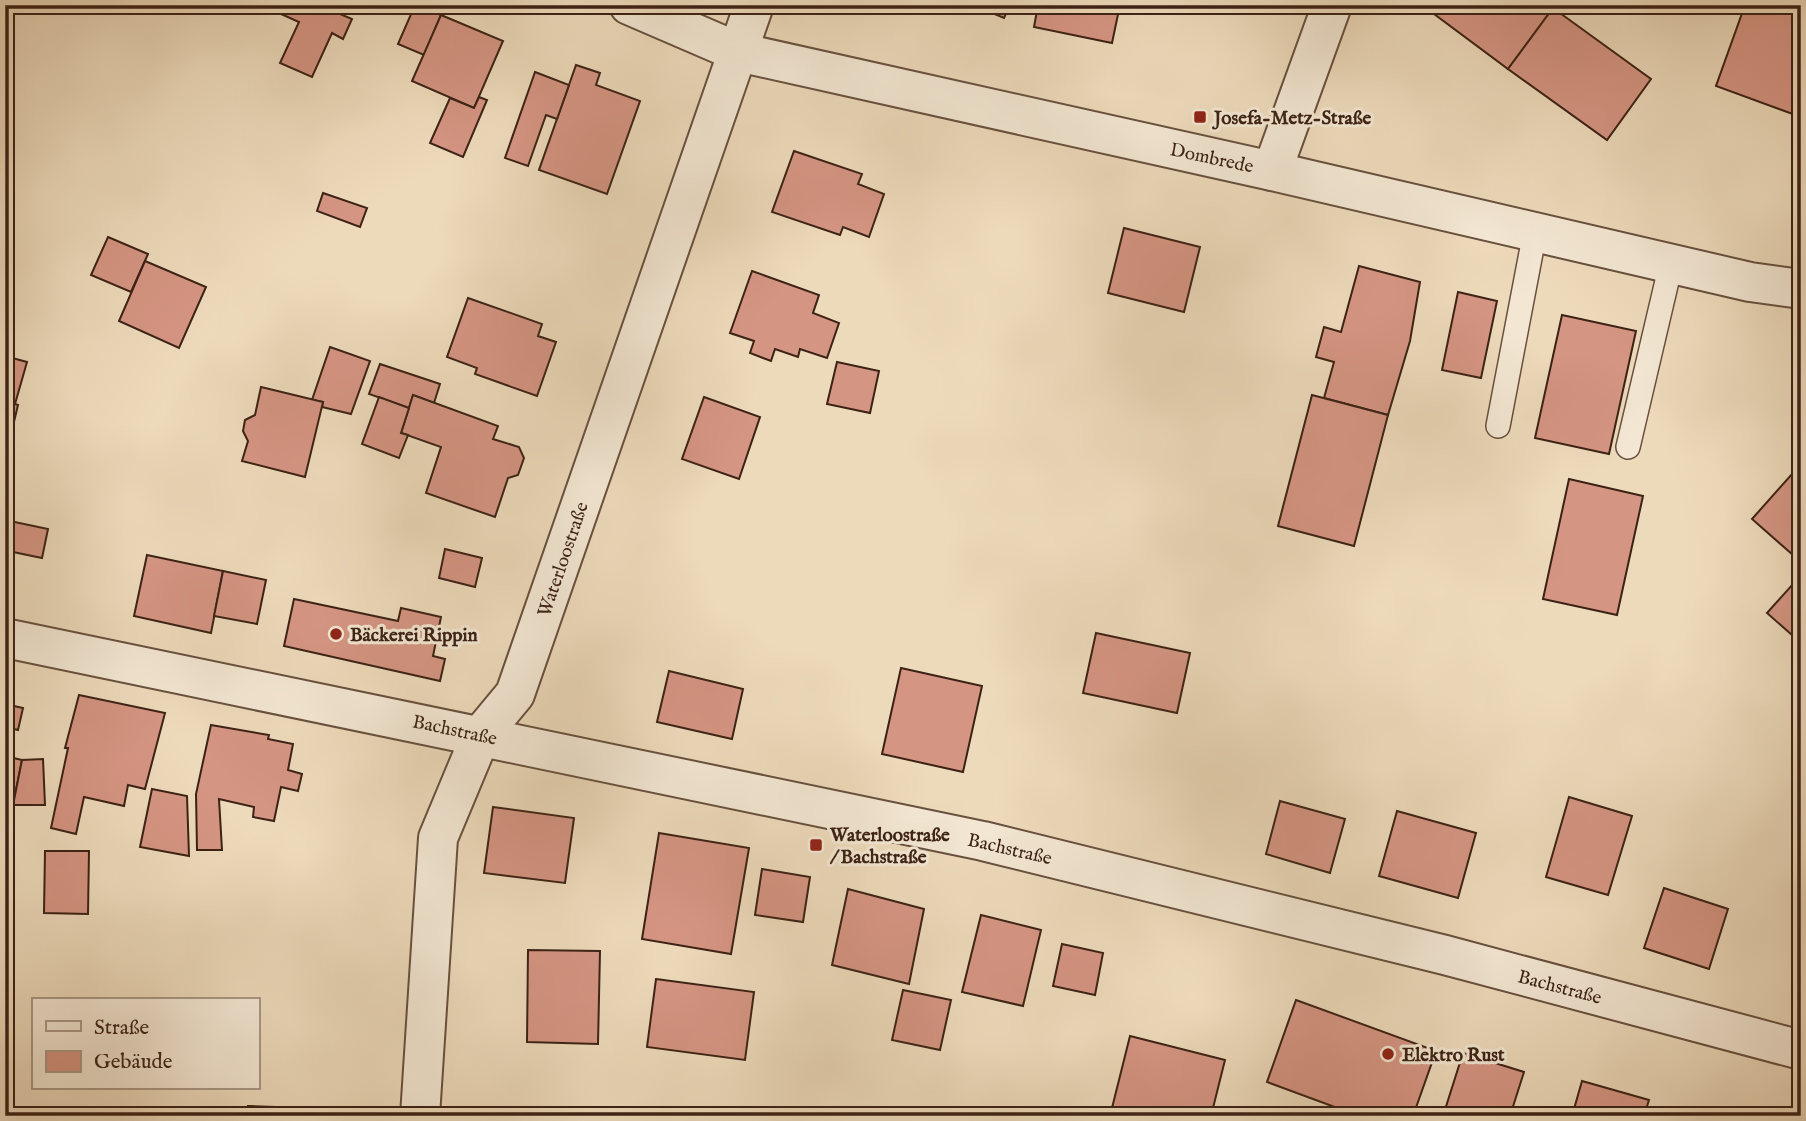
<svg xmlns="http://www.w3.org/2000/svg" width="1806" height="1121" font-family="'IM FELL English',serif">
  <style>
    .building { fill: #d59583; stroke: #3c2215; stroke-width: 2 }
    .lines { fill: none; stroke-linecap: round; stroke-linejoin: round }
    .lane-casing { stroke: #68503e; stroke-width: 26 }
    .street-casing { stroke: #68503e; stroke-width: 42 }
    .lane { stroke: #f3e7d3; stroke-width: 23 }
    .street { stroke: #f3e7d3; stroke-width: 38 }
    .poi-dot { fill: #8f2418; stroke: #f3e7d3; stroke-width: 2.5 }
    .labels { text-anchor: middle; stroke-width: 6; stroke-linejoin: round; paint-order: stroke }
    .poi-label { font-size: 19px; font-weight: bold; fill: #3c2215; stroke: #f3e7d3; text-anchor: start }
    .street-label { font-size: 19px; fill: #3c2215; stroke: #f3e7d3 }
  </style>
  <rect width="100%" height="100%" fill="#eddabb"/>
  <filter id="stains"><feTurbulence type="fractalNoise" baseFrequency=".00286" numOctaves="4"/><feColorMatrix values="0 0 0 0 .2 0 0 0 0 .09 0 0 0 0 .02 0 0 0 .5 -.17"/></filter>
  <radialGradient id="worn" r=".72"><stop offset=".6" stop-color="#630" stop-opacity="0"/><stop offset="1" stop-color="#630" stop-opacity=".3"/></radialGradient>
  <!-- building -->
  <g class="building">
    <path d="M261 5H344L340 14 352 19 343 39 332 33 312 77 280 63 299 22Z"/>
    <path d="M415 5 441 15 424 55 398 44Z"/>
    <path d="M973 5H1010L1004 18Z"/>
    <path d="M1038 5H1120L1112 43 1034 27Z"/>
    <path d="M1422 5H1549L1553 8 1508 69Z"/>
    <path d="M1745 5H1801V117L1716 86Z"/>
    <path d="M1553 8 1651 79 1607 140 1508 69Z"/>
    <path d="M441 15 503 41 474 108 412 81Z"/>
    <path d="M576 65 600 73 596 85 640 101 607 194 539 170Z"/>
    <path d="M535 72 569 85 557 119 546 115 528 166 505 158Z"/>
    <path d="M479 97 487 100 463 157 430 143 450 98 474 108Z"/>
    <path d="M794 151 862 174 858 184 884 194 869 237 843 227 840 235 772 212Z"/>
    <path d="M323 193 367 208 360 227 317 211Z"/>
    <path d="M1124 228 1200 247 1184 312 1108 293Z"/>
    <path d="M108 237 148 254 131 292 91 275Z"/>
    <path d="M145 261 206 287 179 348 119 321Z"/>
    <path d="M1359 266 1420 282 1410 341 1388 415 1324 398 1334 362 1316 357 1324 327 1341 332Z"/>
    <path d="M752 271 819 295 813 313 839 323 827 358 800 349 798 357 775 349 771 361 750 353 754 341 730 333Z"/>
    <path d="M1458 292 1497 301 1481 378 1442 370Z"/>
    <path d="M468 298 542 324 538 336 556 342 537 396 475 374 477 368 447 357Z"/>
    <path d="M1562 315 1636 331 1609 454 1535 438Z"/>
    <path d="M330 347 370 361 351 414 322 407 323 402 312 400Z"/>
    <path d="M5 356 27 362 15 404 18 405 5 460Z"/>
    <path d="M837 362 879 371 870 413 827 404Z"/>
    <path d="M380 364 440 384 434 403 413 395 409 408 369 394Z"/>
    <path d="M261 387 323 402 305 477 242 461 248 441 243 431 245 420 255 415Z"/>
    <path d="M413 395 498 426 493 439 519 447 524 458 518 475 508 478 495 517 426 493 441 447 401 433Z"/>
    <path d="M1312 395 1388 415 1354 546 1278 526Z"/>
    <path d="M379 397 409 408 401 433 408 435 399 458 362 444Z"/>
    <path d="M704 397 760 417 739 479 682 459Z"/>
    <path d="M1801 464V562L1752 519Z"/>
    <path d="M1569 479 1643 496 1617 615 1543 599Z"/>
    <path d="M5 520 48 529 42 558 8 551 5 565Z"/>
    <path d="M445 549 482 558 475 587 439 578Z"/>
    <path d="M147 555 223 571 211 633 134 616Z"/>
    <path d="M223 571 266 580 257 624 214 616Z"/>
    <path d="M1801 575V643L1767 613Z"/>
    <path d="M294 599 398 621 401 608 441 617 433 656 445 659 440 681 284 646Z"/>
    <path d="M1096 633 1190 653 1177 713 1083 693Z"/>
    <path d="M901 668 982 686 963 772 882 754Z"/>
    <path d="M669 671 743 689 732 739 657 722Z"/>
    <path d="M5 680 10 681 5 703Z"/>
    <path d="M79 695 165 713 145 789 128 785 124 806 84 797 76 834 51 828 68 748H65Z"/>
    <path d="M5 704 23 708 18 730 5 727Z"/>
    <path d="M211 725 269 735 268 739 293 744 288 770 302 774 298 791 281 787 274 821 253 817 254 807 219 799 222 850H197L196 794Z"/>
    <path d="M5 756 22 760 13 805 5 804Z"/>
    <path d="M43 759 45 805H13L22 760Z"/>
    <path d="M152 789 187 796 189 856 140 847Z"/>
    <path d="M1569 797 1632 816 1608 895 1546 877Z"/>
    <path d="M1280 801 1345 819 1330 873 1266 854Z"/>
    <path d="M493 807 574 818 565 883 484 873Z"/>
    <path d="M1397 811 1476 833 1458 898 1379 876Z"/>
    <path d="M659 833 749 848 731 954 642 939Z"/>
    <path d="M45 851H89L88 914 44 913Z"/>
    <path d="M762 869 810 877 803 922 755 915Z"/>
    <path d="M1664 888 1728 909 1709 969 1644 948Z"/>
    <path d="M848 889 924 909 909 984 832 965Z"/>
    <path d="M981 915 1041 930 1023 1006 962 992Z"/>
    <path d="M1062 944 1103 953 1095 995 1053 986Z"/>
    <path d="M528 950 600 951 598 1044 527 1042Z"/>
    <path d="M656 979 754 992 745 1060 647 1047Z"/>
    <path d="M903 990 951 1000 940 1050 892 1040Z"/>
    <path d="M1296 1000 1436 1051 1413 1116H1359L1267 1082Z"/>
    <path d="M1130 1036 1225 1060 1211 1116H1110Z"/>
    <path d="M1463 1053 1524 1072 1510 1116H1443Z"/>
    <path d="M1582 1081 1649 1100 1644 1116H1572Z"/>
    <path d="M248 1106 331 1109V1116H248Z"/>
  </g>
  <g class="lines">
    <!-- lane casing -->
    <g class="lane-casing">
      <g id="lane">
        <path d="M1498 426 1535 232"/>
        <path d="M1628 447 1671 264"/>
      </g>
    </g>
    <!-- street casing -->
    <g class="street-casing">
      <g id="street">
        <path d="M629 5 738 52 1272 171 1750 282 1801 289"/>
        <path d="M1272 171 1332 5"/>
        <path d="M5 638 983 841 1445 955 1801 1050"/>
        <path d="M420 1116 438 838 481 735 515 694 754 5"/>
      </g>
    </g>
    <!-- lane -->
    <use href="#lane" class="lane"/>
    <!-- street -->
    <use href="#street" class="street"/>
  </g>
  <!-- markers -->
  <g class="poi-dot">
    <rect x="1193" y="110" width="14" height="14" rx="3.5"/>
    <circle cx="336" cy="634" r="7"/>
    <rect x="809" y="838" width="14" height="14" rx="3.5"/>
    <circle cx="1388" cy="1054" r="7"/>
  </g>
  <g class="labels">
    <!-- poi labels -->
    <g class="poi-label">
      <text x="1214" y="124">Josefa-Metz-Straße</text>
      <text x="350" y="641">Bäckerei Rippin</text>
      <text x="830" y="841">Waterloostraße<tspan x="830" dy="22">/ Bachstraße</tspan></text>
      <text x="1402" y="1061">Elektro Rust</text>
    </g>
    <!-- street labels -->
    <g class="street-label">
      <text transform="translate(1212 157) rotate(12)" y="7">Dombrede</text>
      <text transform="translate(562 559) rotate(-71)" y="7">Waterloostraße</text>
      <text transform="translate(455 729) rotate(12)" y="7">Bachstraße</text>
      <text transform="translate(1010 848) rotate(13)" y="7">Bachstraße</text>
      <text transform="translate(1560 986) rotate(15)" y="7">Bachstraße</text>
    </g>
  </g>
  <!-- margin -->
  <rect width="1806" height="1121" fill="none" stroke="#eddabb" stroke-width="28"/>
  <rect x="7" y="7" width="1792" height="1107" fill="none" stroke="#3c2215" stroke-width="3.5"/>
  <rect x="14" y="14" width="1778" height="1093" fill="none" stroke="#3c2215" stroke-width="2"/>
  <!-- legend -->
  <rect x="32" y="998" width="228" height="91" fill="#f3e7d3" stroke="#aa9887" stroke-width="2"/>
  <rect x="46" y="1021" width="35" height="10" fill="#f3e7d3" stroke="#aa9887" stroke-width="2"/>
  <text x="94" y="1034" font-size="21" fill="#3c2215">Straße</text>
  <rect x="46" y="1051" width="35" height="21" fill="#d59583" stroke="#aa9887" stroke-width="2"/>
  <text x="94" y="1068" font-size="21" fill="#3c2215">Gebäude</text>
  <rect width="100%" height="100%" filter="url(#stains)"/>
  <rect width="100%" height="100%" fill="url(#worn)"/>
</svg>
